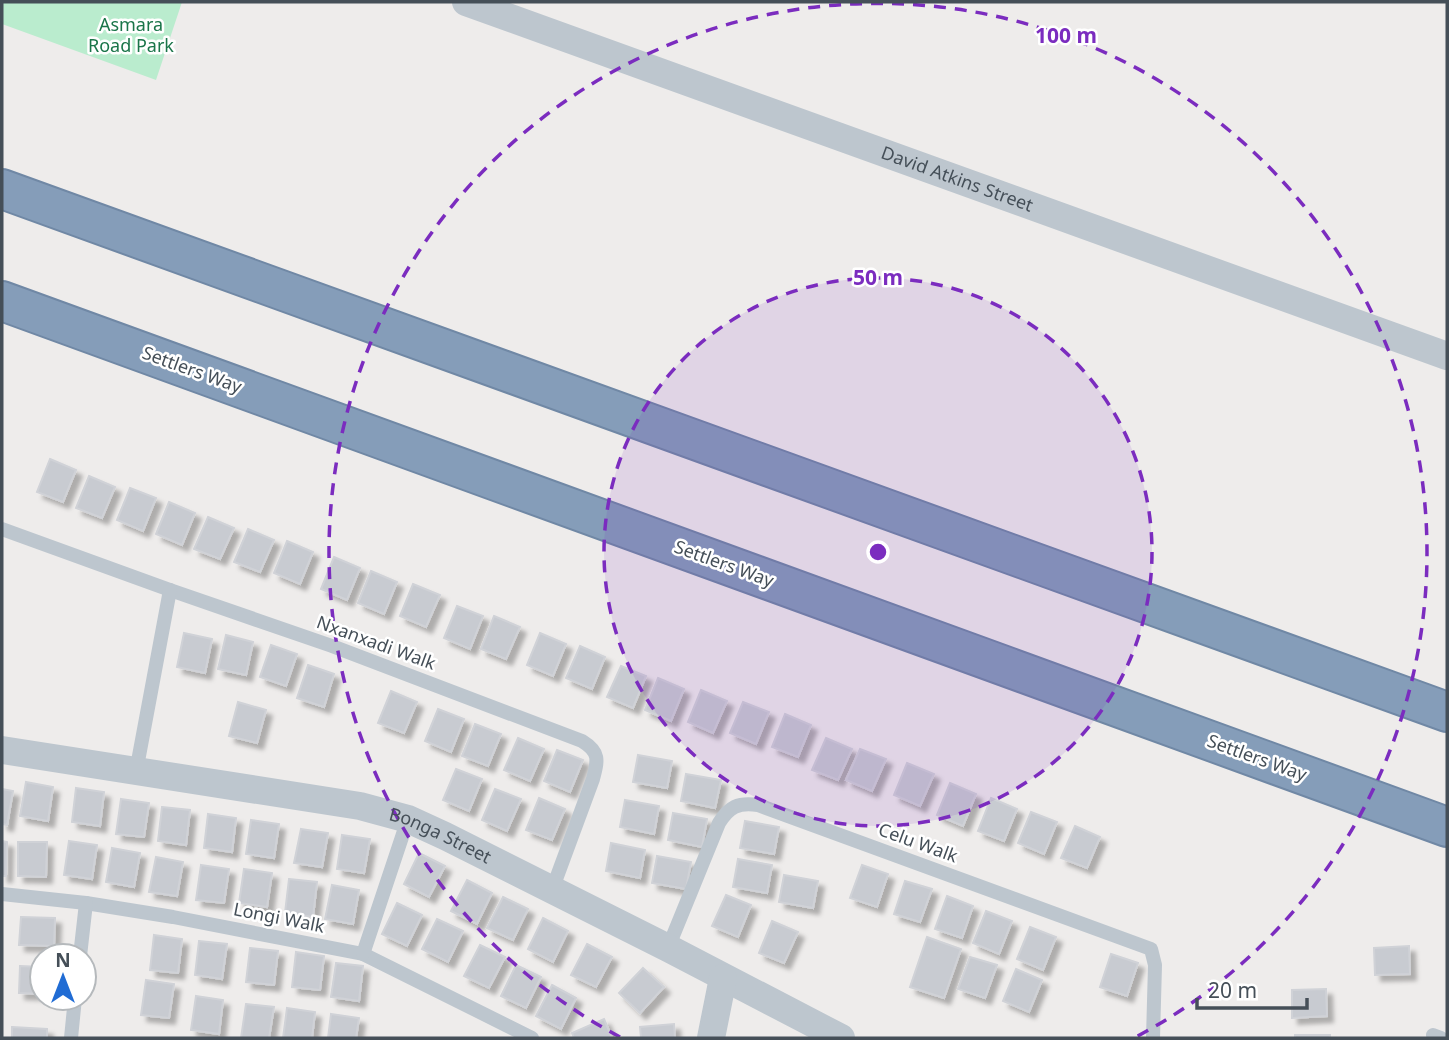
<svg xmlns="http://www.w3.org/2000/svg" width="1449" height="1040" font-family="'Noto Sans',sans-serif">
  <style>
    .green { fill: #baecce }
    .building { fill: #c8cbd1; stroke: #d0d2d7; stroke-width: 2; filter: url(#shadow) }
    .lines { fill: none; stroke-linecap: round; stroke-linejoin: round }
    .motorway-casing { stroke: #7088a5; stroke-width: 42 }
    .service { stroke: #bdc6ce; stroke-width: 14 }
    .minor { stroke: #bdc6ce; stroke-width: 28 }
    .motorway { stroke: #859db9; stroke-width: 38 }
    .ring { fill: none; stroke: #7b2cbf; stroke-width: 3.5; stroke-dasharray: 12 9 }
    .labels { text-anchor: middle; stroke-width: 5; stroke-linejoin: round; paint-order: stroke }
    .park-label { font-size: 18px; fill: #1a7549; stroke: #fff }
    .street-label { font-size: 18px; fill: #454f58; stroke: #fff }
    .centre { fill: #7b2cbf; stroke: #fff; stroke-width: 3.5 }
    .ring-label { font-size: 21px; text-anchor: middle; font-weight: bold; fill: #7b2cbf; stroke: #fff; stroke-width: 5; stroke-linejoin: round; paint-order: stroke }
  </style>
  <defs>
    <filter id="shadow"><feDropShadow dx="6" dy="6" stdDeviation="2" flood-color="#0004"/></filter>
  </defs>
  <rect width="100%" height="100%" fill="#eeeceb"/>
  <!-- green -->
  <path class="green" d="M2 2H182L156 80 2 24Z"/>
  <!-- building -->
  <g class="building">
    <path d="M50 459 76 470 63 502 37 492Z"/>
    <path d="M89 476 115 487 102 518 76 508Z"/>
    <path d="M130 488 156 498 143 531 117 520Z"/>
    <path d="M169 502 195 513 182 545 156 534Z"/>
    <path d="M208 517 234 528 220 559 194 549Z"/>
    <path d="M248 529 274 540 260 572 234 562Z"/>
    <path d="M287 541 313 552 300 584 274 573Z"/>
    <path d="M334 557 360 568 347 600 321 589Z"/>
    <path d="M371 571 397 582 384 614 358 603Z"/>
    <path d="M413 584 440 595 426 627 400 616Z"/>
    <path d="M457 606 483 616 470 649 444 638Z"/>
    <path d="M494 616 520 627 506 659 481 649Z"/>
    <path d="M184 633 212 639 205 673 177 667Z"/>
    <path d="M540 633 566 644 553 676 527 665Z"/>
    <path d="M226 635 253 642 246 675 218 669Z"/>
    <path d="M271 645 297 654 286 686 260 677Z"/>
    <path d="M580 646 605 657 592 689 566 678Z"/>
    <path d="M308 665 334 674 324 707 297 698Z"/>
    <path d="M621 666 646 676 633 708 607 697Z"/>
    <path d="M658 678 684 689 671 721 645 710Z"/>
    <path d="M701 690 727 701 713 733 688 722Z"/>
    <path d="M391 691 417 702 404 733 378 723Z"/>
    <path d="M238 702 266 710 257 743 229 736Z"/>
    <path d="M743 702 769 712 756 744 730 733Z"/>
    <path d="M438 709 464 719 451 752 425 741Z"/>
    <path d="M785 714 811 725 798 757 772 747Z"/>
    <path d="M475 724 501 734 488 766 462 756Z"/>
    <path d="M518 738 544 749 530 781 504 770Z"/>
    <path d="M826 738 852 749 838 780 812 770Z"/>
    <path d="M860 749 886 759 872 791 846 780Z"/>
    <path d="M557 750 583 760 570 792 544 781Z"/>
    <path d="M638 755 672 761 667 788 633 782Z"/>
    <path d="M907 763 934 774 920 806 894 795Z"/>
    <path d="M456 769 482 779 469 811 443 800Z"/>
    <path d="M686 774 721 780 715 808 681 801Z"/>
    <path d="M26 782 53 787 48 821 20 816Z"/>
    <path d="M950 783 976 794 963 826 937 815Z"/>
    <path d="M76 788 104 792 100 826 72 822Z"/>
    <path d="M2 789 13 791 7 825 2 824Z"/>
    <path d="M495 789 521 799 507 831 482 820Z"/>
    <path d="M539 798 565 809 552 840 526 830Z"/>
    <path d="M991 798 1017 809 1004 841 978 831Z"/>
    <path d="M121 799 149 803 144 837 116 834Z"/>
    <path d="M625 800 659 806 654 834 620 827Z"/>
    <path d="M162 807 190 810 186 845 158 841Z"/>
    <path d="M1031 812 1057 822 1044 854 1018 843Z"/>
    <path d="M673 813 707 819 702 847 668 840Z"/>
    <path d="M208 814 236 818 232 852 204 848Z"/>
    <path d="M251 820 279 824 274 858 246 854Z"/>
    <path d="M745 821 779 827 774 854 740 848Z"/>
    <path d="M1075 826 1100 837 1087 868 1061 858Z"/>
    <path d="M301 829 328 833 322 867 294 863Z"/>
    <path d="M342 835 370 839 364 873 337 869Z"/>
    <path d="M2 841 7 842 6 876H2Z"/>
    <path d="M69 841 97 845 92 879 64 875Z"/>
    <path d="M18 842H47L46 877 18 876Z"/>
    <path d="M611 843 645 850 640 878 606 871Z"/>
    <path d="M112 848 140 853 134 887 106 882Z"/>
    <path d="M419 853 445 866 429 897 404 884Z"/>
    <path d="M657 856 691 862 686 889 652 883Z"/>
    <path d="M156 857 183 862 177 896 149 892Z"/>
    <path d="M738 859 772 865 767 893 733 887Z"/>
    <path d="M201 865 229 869 224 903 196 900Z"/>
    <path d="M862 865 888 874 877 907 850 898Z"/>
    <path d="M244 869 272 873 267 907 239 903Z"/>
    <path d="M784 875 818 881 813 908 779 902Z"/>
    <path d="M289 879 317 882 313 917 285 913Z"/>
    <path d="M467 880 492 893 477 924 451 911Z"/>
    <path d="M905 881 932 889 920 922 894 914Z"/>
    <path d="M332 885 359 890 353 924 325 919Z"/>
    <path d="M726 895 751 905 738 937 712 926Z"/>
    <path d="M947 896 973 906 962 938 935 929Z"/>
    <path d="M503 897 528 909 513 940 487 928Z"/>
    <path d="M397 903 422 915 407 946 382 934Z"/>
    <path d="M986 911 1012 921 999 954 973 943Z"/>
    <path d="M21 917 55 918 54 946 19 945Z"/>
    <path d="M543 918 568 931 553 962 528 949Z"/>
    <path d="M437 919 463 931 448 962 422 949Z"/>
    <path d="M772 921 798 932 784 963 759 953Z"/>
    <path d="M1030 927 1056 937 1043 970 1017 959Z"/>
    <path d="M154 935 182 939 178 973 150 970Z"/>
    <path d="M927 937 961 949 944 998 910 987Z"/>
    <path d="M199 941 227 944 222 979 195 975Z"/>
    <path d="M587 944 612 957 596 987 571 975Z"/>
    <path d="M480 945 505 957 489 988 464 976Z"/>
    <path d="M1409 946 1410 974 1375 975 1374 948Z"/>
    <path d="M250 948 278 951 274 985 246 982Z"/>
    <path d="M296 952 324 956 320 990 292 987Z"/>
    <path d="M1111 954 1138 963 1127 996 1100 987Z"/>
    <path d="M970 957 997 965 985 998 958 989Z"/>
    <path d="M336 963 363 966 359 1001 331 997Z"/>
    <path d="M516 965 541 977 526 1008 501 996Z"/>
    <path d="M20 966 42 967V994L19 993Z"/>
    <path d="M643 968 664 987 640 1013 619 993Z"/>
    <path d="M1016 969 1042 980 1029 1012 1003 1001Z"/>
    <path d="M146 980 174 984 169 1018 141 1015Z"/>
    <path d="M552 985 576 998 561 1029 536 1016Z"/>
    <path d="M1326 989 1327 1016 1292 1018V990Z"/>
    <path d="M196 996 223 1000 219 1034 191 1030Z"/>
    <path d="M246 1004 274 1007 269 1038H241Z"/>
    <path d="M287 1008 315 1012 312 1038H283Z"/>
    <path d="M331 1014 359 1018 356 1038H328Z"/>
    <path d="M604 1019 612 1038H574L572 1033Z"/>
    <path d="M674 1024 675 1038H641L640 1027Z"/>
    <path d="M12 1027 47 1029V1038H12Z"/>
    <rect x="1295" y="1035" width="35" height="3"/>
  </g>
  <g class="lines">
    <!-- motorway casing -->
    <g class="motorway-casing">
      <g id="motorway">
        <path d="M2 189 1447 712"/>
        <path d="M2 301 1447 827"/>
      </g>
    </g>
    <!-- service -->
    <g class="service">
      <path d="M2 529 170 590 332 646 582 741C600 752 598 760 593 779L552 890"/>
      <path d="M136 772 170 590"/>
      <path d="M2 894 86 903 173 917 363 954 532 1038"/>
      <path d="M668 948 719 823C729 807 738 802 758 805L1151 949 1155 965 1153 1038"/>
      <path d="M363 954 408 819"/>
      <path d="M80 956 86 903"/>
      <path d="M1433 1035 1441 1038"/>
      <path d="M71 1038 75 998"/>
    </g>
    <!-- minor -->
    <g class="minor">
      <path id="s1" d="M466 2 1447 356"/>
      <path id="s2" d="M2 750 360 806 408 819 445 836 668 948 841 1038"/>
      <path d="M711 1038 723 978"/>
    </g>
    <!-- motorway -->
    <use href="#motorway" class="motorway"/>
  </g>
  <!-- distance rings -->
  <circle cx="878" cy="552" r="274" fill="#7b2cbf" fill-opacity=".12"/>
  <g class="ring">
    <circle cx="878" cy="552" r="274"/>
    <path d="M620 1037A549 549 0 1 1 1136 1037"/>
  </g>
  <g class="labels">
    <!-- park labels -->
    <g class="park-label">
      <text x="131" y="31">Asmara<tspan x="131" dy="21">Road Park</tspan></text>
    </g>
    <!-- street labels -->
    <g class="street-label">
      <text dy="6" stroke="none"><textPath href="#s1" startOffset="522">David Atkins Street</textPath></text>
      <text transform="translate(192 370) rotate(20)" y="6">Settlers Way</text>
      <text transform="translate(724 564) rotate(20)" y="6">Settlers Way</text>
      <text transform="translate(376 643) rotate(20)" y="6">Nxanxadi Walk</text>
      <text transform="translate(1257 758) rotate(20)" y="6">Settlers Way</text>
      <text dy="6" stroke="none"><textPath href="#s2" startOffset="448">Bonga Street</textPath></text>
      <text transform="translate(918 843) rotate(20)" y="6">Celu Walk</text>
      <text transform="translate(279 918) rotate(11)" y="6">Longi Walk</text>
    </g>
  </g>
  <circle cx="878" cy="552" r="10" class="centre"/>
  <g class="ring-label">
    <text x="1066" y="43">100 m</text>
    <text x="878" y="285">50 m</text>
  </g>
  <!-- border -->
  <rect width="1449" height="1040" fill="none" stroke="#454f58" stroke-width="7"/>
  <!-- north arrow -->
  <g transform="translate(63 977)"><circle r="33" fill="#ffffff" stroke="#b5b9bc" stroke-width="2"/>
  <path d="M0-5L12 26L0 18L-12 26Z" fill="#206cd4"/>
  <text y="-10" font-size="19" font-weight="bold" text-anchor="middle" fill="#454f58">N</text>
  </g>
  <!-- scale -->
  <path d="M1197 998v10h110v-10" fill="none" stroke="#454f58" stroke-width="3.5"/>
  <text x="1208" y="998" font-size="21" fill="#454f58" stroke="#ffffff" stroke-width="5" paint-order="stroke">20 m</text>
</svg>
